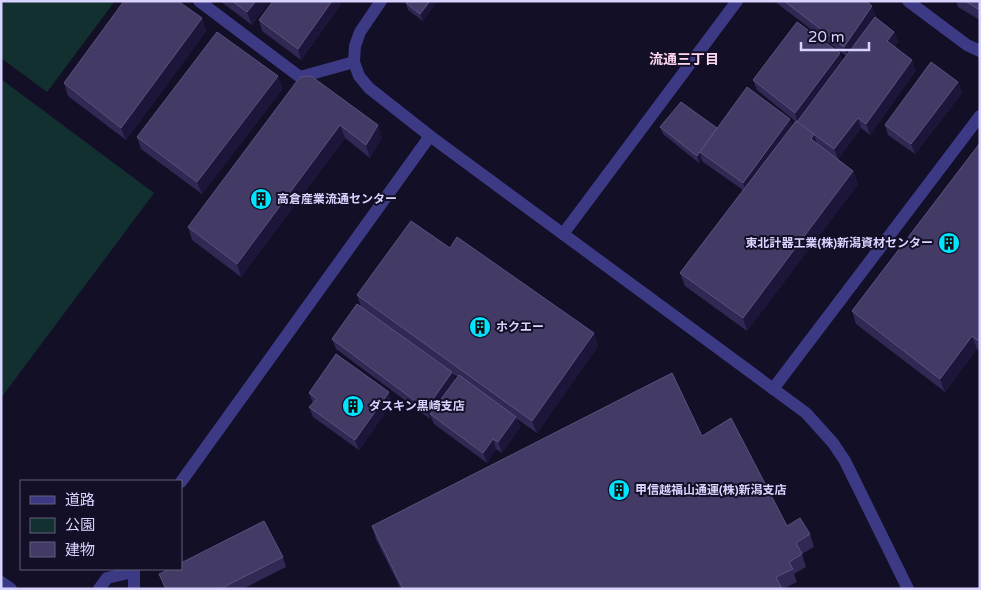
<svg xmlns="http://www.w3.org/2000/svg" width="981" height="590" font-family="'Varela Round','Noto Sans JP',sans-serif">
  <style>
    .green { fill: #12302f }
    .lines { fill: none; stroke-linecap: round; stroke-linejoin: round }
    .minor { stroke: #3d3a85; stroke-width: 12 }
    .wall { fill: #312854; fill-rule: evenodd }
    .shaded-wall { fill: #1d163a }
    .building { fill: #433a66; stroke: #5a527e }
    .labels { text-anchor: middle; stroke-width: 4; stroke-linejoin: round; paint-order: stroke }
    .poi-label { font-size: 12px; font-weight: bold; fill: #d9d4ff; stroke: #130f26; text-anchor: start }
    .neighbourhood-label { font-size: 14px; font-weight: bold; fill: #ffd6f0; stroke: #130f26 }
  </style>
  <rect width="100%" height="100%" fill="#130f26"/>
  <!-- green -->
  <g class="green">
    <path d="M1 1H115L47 92 1 58Z"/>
    <path d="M1 79 154 193 1 398Z"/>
  </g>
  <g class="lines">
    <!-- minor -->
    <g class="minor">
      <path d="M199 1 300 77 354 62"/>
      <path d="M381 1 360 32 355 46 354 62 359 76 369 88 430 136 806 413 833 443 845 461 908 589"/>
      <path d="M908 1 967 45 980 51"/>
      <path d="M563 234 737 1"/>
      <path d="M773 389 980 116"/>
      <path d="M181 482 430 136"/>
      <path d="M1 582 11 589"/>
      <path d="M99 589 107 578 133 572"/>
      <path d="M134 589V569"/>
    </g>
  </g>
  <!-- wall -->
  <g class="wall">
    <path d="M220 1H270L252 25Z"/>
    <path d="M407 1H437L423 21 408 10 406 3Z"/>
    <path d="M774 1H866L876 16 875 17 894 32 898 42 895 46 916 70 870 135 861 128 838 159 853 171 858 184 747 331 685 286 680 273 743 190 703 162 702 159 699 163 663 134 660 127 717 128 793 125 795 121 757 90 753 80 842 61 846 56Z"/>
    <path d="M956 1H980V20L958 7Z"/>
    <path d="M341 4 301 60 262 31 259 20Z"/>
    <path d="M202 18 206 31 126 140 68 96 64 83Z"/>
    <path d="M300 77 382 138 370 158 345 138 241 277 192 240 188 227Z"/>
    <path d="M958 82 962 93 915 154 888 135 885 125Z"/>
    <path d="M283 88 202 194 141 149 137 137Z"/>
    <path d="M980 143V351L977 349 945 392 856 324 852 311Z"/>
    <path d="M450 248 594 333 598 346 537 433 517 419 520 427 502 453 496 449 487 463 434 424 431 417 430 419 336 349 332 339 361 307 357 295ZM453 374 458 377 455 380Z"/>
    <path d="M309 393 392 403 359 450 313 417 309 407 313 403Z"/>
    <path d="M702 436 787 526 810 534 814 547 802 554 806 567 794 574 797 582 783 589H401L376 539 372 526Z"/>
    <path d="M283 557 286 567 243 589H165L159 574Z"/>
  </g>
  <!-- shaded-wall -->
  <g class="shaded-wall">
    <path d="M256 1H270L252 25 247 12Z"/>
    <path d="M332 1H340L341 4 301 60 298 49Z"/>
    <path d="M430 1H437L423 21 420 14Z"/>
    <path d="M872 6 876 16 848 57 844 47Z"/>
    <path d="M202 18 206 31 126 140 121 128Z"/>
    <path d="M894 32 898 42 891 51 887 41Z"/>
    <path d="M840 53 843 63 798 124 795 113Z"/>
    <path d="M912 60 916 70 870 135 866 124Z"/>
    <path d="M278 76 283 88 202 194 197 182Z"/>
    <path d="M958 82 962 93 915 154 911 144Z"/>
    <path d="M858 118 861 128 838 159 834 149Z"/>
    <path d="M790 119 794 129 747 193 743 183Z"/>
    <path d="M340 125 345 138 241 277 237 264Z"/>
    <path d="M378 125 382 138 370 158 366 145Z"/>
    <path d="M814 134 818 147 811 139Z"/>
    <path d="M700 152 702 159 699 163 697 156Z"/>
    <path d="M853 171 858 184 747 331 743 318Z"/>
    <path d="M594 333 598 346 537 433 532 421Z"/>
    <path d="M972 336 977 349 945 392 940 379Z"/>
    <path d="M452 372 456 382 430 414 431 417 430 419 426 409Z"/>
    <path d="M389 392 392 403 359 450 355 440Z"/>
    <path d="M516 417 520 427 502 453 498 442Z"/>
    <path d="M493 439 496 449 487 463 483 453Z"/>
  </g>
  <!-- building -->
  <g class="building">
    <path d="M124 1H178L202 18 121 128 64 83Z"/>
    <path d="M232 1H256L247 12Z"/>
    <path d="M273 1H332L298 49 259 20Z"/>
    <path d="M407 1H430L420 14 406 3Z"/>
    <path d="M784 1H866L872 6 844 47Z"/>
    <path d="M965 1H980V10Z"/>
    <path d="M875 17 894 32 887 41 912 60 866 124 858 118 834 149 797 122Z"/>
    <path d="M797 22 840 53 795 113 753 80Z"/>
    <path d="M217 32 278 76 197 182 137 137Z"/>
    <path d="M931 62 958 82 911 144 885 125Z"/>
    <path d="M311 76 378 125 366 145 340 125 237 264 188 227 300 77Z"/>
    <path d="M747 87 790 119 743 183 700 152Z"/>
    <path d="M681 102 717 128 697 156 660 127Z"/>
    <path d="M796 121 814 134 811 139 853 171 743 318 680 273Z"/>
    <path d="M980 143V342L972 336 940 379 852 311Z"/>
    <path d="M411 221 450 248 457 237 594 333 532 421 357 295Z"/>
    <path d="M357 304 452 372 426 409 332 339Z"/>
    <path d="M336 354 389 392 355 440 309 407 317 399 309 393Z"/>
    <path d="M672 373 702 436 731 418 787 526 800 518 810 534 796 543 802 554 789 562 793 569 776 577 782 589H403L372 526Z"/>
    <path d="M459 375 516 417 498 442 493 439 483 453 430 414Z"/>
    <path d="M264 521 283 557 220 589H166L159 574 170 569H181V563Z"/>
  </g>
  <!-- icons -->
  <defs>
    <g id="building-disc" transform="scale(1.125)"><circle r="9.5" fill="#00e5ff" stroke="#130f26"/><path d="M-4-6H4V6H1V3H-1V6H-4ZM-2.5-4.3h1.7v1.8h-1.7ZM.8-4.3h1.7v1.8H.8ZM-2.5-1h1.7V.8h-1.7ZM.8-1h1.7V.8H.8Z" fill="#111"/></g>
  </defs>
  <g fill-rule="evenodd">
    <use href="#building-disc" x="261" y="199"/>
    <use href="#building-disc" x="949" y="243"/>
    <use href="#building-disc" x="480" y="327"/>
    <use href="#building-disc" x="353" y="406"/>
    <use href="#building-disc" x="619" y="490"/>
  </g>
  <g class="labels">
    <!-- poi labels -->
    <g class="poi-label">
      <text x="277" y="203">高倉産業流通センター</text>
      <text x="933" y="247" text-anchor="end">東北計器工業(株)新潟資材センター</text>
      <text x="496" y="331">ホクエー</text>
      <text x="369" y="410">ダスキン黒崎支店</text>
      <text x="635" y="494">甲信越福山通運(株)新潟支店</text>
    </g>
    <!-- neighbourhood labels -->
    <g class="neighbourhood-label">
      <text x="684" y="64">流通三丁目</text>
    </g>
  </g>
  <!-- border -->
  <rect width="981" height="590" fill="none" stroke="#d9d4ff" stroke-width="5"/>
  <!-- legend -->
  <rect x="20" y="480" width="162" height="90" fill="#130f26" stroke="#625e7d"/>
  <rect x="30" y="496" width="25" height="8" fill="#3d3a85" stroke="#625e7d"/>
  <text x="65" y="505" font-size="15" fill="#d9d4ff">道路</text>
  <rect x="30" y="518" width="25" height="15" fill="#12302f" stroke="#625e7d"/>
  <text x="65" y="530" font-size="15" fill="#d9d4ff">公園</text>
  <rect x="30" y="542" width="25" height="15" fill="#433a66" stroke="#625e7d"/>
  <text x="65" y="555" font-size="15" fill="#d9d4ff">建物</text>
  <!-- scale -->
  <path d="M801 42v8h68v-8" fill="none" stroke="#d9d4ff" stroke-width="2.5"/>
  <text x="808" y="42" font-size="15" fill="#d9d4ff" stroke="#130f26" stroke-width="4" paint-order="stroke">20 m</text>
</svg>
